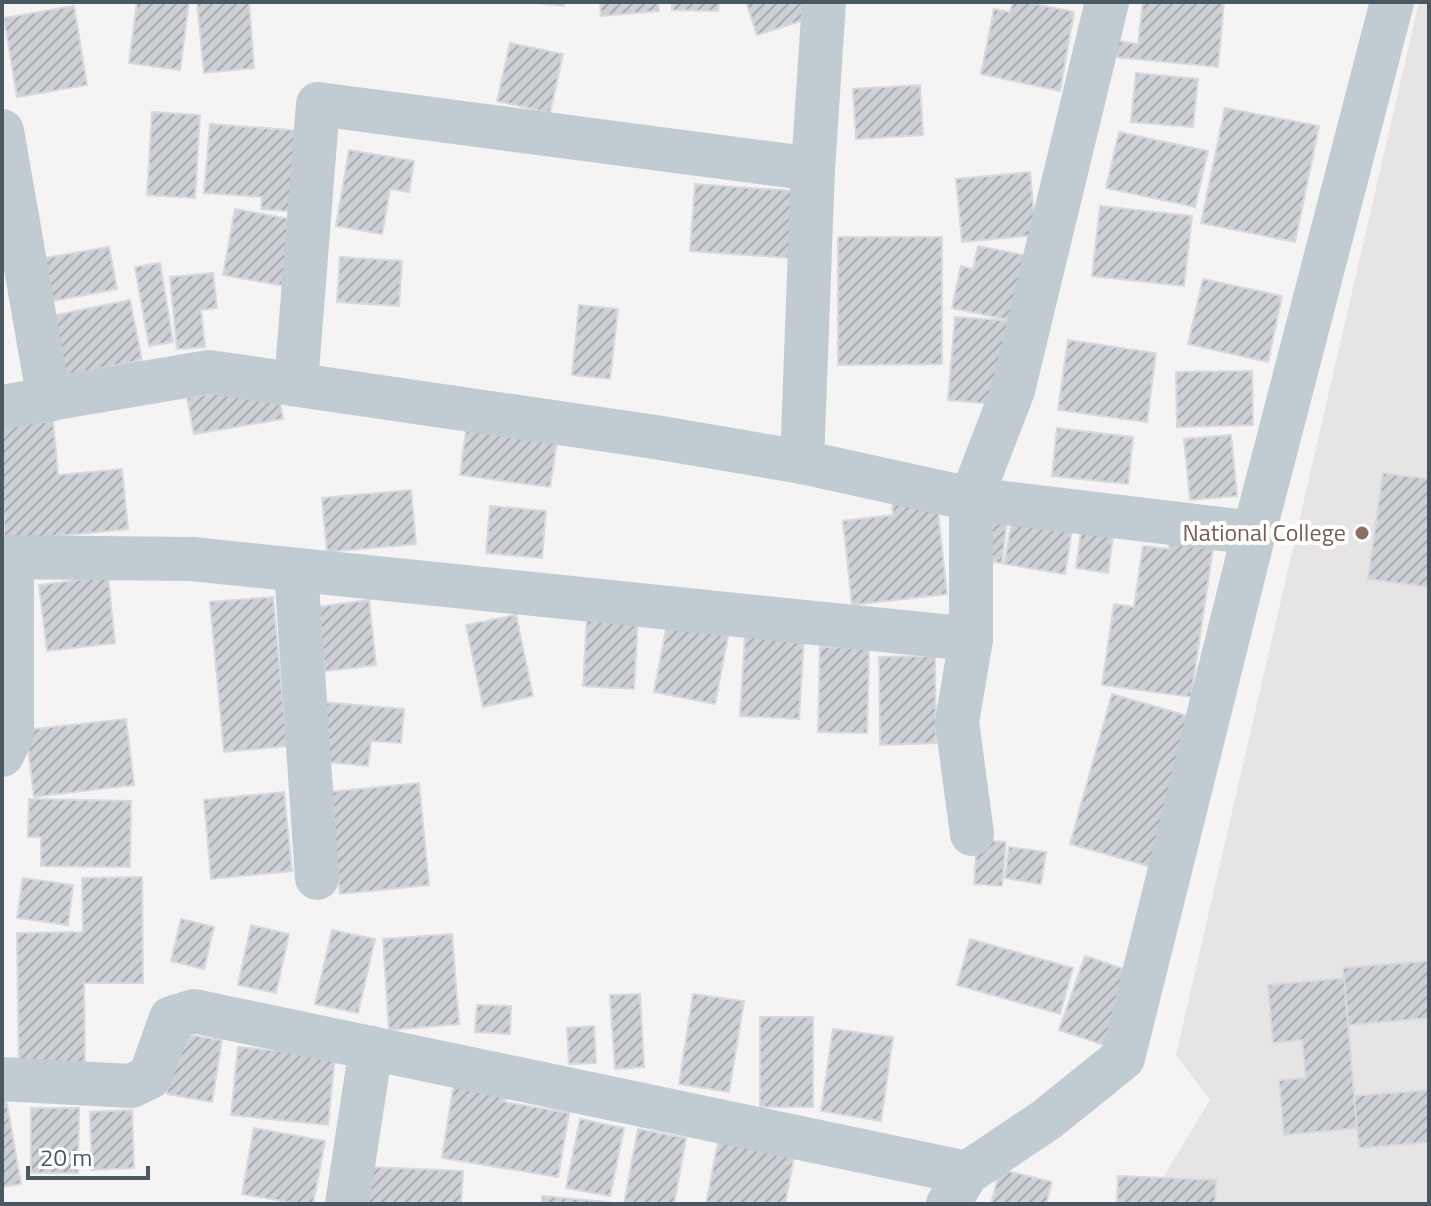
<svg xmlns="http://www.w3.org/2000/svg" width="1431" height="1206" font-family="'Titillium Web',sans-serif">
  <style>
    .education { fill: #e6e4e5 }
    .building { fill: url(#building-hatch); stroke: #d7d9de; stroke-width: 2 }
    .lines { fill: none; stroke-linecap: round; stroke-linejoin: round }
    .minor { stroke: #c1cbd2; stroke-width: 44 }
    .education-dot { fill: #8d6e63; stroke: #fff; stroke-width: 3 }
    .labels { text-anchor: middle; stroke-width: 8; stroke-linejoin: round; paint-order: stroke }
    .education-label { font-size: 24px; fill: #785e54; stroke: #fff; text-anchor: end }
  </style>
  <defs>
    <pattern id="building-hatch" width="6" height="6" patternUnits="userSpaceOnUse" patternTransform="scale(2)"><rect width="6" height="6" fill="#cdd0d5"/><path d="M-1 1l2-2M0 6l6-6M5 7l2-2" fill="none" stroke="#a8acb0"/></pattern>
  </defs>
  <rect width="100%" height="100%" fill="#f5f3f3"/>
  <!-- education -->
  <path class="education" d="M1419 2H1429V1204H1147L1210 1100 1176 1055Z"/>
  <!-- building -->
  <g class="building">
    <path d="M137 2H189L180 70 129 63Z"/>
    <path d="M197 2H249L254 68 204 73Z"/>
    <path d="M527 2H564V6Z"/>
    <path d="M600 2H658L659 11 601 16Z"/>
    <path d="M672 2H719L718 11 672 10Z"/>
    <path d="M746 2H802L807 19 757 35Z"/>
    <path d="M1013 2H1026L1074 12 1060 91 981 74 994 9 1010 12Z"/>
    <path d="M1143 2H1224L1218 67 1116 57 1118 41 1138 44Z"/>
    <path d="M74 6 87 85 17 97 4 18Z"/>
    <path d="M510 43 563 54 550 113 497 101Z"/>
    <path d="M1136 73 1198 79 1193 127 1131 122Z"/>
    <path d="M920 85 923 135 856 139 853 89Z"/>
    <path d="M1225 108 1319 126 1295 242 1201 223Z"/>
    <path d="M152 112 200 115 195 198 147 195Z"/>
    <path d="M210 124 303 131 297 212 261 209 262 197 204 193Z"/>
    <path d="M1119 132 1208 151 1195 207 1106 188Z"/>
    <path d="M349 150 414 161 409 192 390 189 382 234 336 226Z"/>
    <path d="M1030 172 1036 235 962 242 956 179Z"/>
    <path d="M695 184 794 191 789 258 690 251Z"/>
    <path d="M1100 206 1192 216 1184 286 1092 276Z"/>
    <path d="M235 209 302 221 290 287 223 275Z"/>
    <path d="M838 237H942V364L838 365Z"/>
    <path d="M978 246 1028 256 1014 321 952 308 961 266 973 269Z"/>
    <path d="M109 247 117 289 47 302 39 259Z"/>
    <path d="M340 257 402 261 399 306 337 302Z"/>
    <path d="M160 263 173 342 149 346 135 267Z"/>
    <path d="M213 273 217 308 201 310 205 347 177 349 170 277Z"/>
    <path d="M1203 279 1282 296 1268 362 1188 344Z"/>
    <path d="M130 300 142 360 58 377 46 317Z"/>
    <path d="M579 305 618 309 610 379 572 375Z"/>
    <path d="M955 317 1014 321 1007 405 948 400Z"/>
    <path d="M1068 340 1156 353 1147 422 1058 410Z"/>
    <path d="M1252 371 1253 425 1177 427 1176 372Z"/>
    <path d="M276 382 283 419 194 434 187 398Z"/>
    <path d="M53 421 58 475 122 469 128 529 4 541 2 426Z"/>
    <path d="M467 423 558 435 550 487 460 475Z"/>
    <path d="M1057 428 1133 437 1128 484 1052 476Z"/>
    <path d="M1231 435 1237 496 1190 500 1184 439Z"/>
    <path d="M1383 473 1429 479V587L1368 579Z"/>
    <path d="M411 490 416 544 327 552 322 498Z"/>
    <path d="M936 494 947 594 852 605 843 521 893 515 892 499Z"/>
    <path d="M490 506 546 511 542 558 486 553Z"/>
    <path d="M986 517 1007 519 1002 563 981 561Z"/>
    <path d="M1012 521 1072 530 1065 574 1004 564Z"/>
    <path d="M1082 524 1114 529 1108 573 1076 568Z"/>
    <path d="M1172 529 1215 535 1191 697 1102 685 1114 604 1134 607 1143 546 1169 549Z"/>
    <path d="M108 576 115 643 47 651 39 585Z"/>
    <path d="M273 597 287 746 224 752 210 602Z"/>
    <path d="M369 600 376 665 325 671 317 607Z"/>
    <path d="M516 615 533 696 483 707 466 625Z"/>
    <path d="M587 616 638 618 634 689 583 686Z"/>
    <path d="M667 624 728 636 715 704 654 692Z"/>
    <path d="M745 635 804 638 799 719 740 716Z"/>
    <path d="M820 647 869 648 867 733 818 732Z"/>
    <path d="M935 656 936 743 880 745 879 657Z"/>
    <path d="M1112 694 1202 720 1159 869 1070 844Z"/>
    <path d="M321 702 404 709 401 743 371 741 368 766 316 761Z"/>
    <path d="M126 719 134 785 34 797 26 730Z"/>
    <path d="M419 783 429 885 340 894 329 792Z"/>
    <path d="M284 792 292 871 211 879 204 800Z"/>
    <path d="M29 799 131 801 130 867 41 866V837H28Z"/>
    <path d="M977 840 1006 842 1002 886 974 884Z"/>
    <path d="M1009 847 1046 852 1041 884 1005 878Z"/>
    <path d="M142 877 143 983H84L85 1073 19 1074 17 933 83 932 82 878Z"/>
    <path d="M23 878 73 885 68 925 17 918Z"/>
    <path d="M181 919 214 927 204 969 171 961Z"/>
    <path d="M251 925 289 934 276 993 238 985Z"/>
    <path d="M332 930 375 939 358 1013 315 1004Z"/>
    <path d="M452 934 459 1024 389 1030 383 939Z"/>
    <path d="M970 939 1073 968 1060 1014 957 985Z"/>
    <path d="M1085 956 1133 972 1107 1046 1059 1030Z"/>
    <path d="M1429 961V1018L1348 1025 1343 968Z"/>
    <path d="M1344 978 1357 1128 1284 1135 1279 1080 1306 1078 1302 1040 1273 1043 1268 985Z"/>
    <path d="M640 994 644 1067 615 1069 610 995Z"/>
    <path d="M693 994 744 1001 729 1092 679 1084Z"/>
    <path d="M477 1005 511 1006 510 1034 475 1032Z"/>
    <rect x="760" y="1017" width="53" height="90"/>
    <path d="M594 1026 596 1063 569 1064 567 1028Z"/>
    <path d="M833 1029 893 1037 881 1121 821 1111Z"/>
    <path d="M177 1033 222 1040 212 1102 167 1094Z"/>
    <path d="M238 1047 335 1056 328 1125 231 1115Z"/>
    <path d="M454 1083 507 1092 505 1102 569 1113 558 1177 442 1158Z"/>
    <path d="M1429 1090V1142L1359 1148 1354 1096Z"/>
    <path d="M2 1098H6L21 1184 2 1187Z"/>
    <path d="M31 1108H79L78 1173H31Z"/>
    <path d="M132 1110 134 1168 92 1170 90 1112Z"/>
    <path d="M580 1119 624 1128 610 1196 566 1188Z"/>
    <path d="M254 1128 325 1141 313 1204H299L242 1194Z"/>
    <path d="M638 1129 686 1138 674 1204H624Z"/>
    <path d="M720 1132 796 1147 785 1204H706Z"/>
    <path d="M369 1167 463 1171 461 1204H367Z"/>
    <path d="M1000 1169 1052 1182 1046 1204H991Z"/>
    <path d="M1118 1176 1216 1180 1215 1204H1117Z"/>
    <path d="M542 1196 609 1202 608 1204H542Z"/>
  </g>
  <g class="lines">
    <!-- minor -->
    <g class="minor">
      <path d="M2 131 49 400"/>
      <path d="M296 384 318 104 813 169"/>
      <path d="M2 407 209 372 655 437 802 462 971 499 1254 533"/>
      <path d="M802 462 813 169 824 2"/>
      <path d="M2 557 192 559 971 639"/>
      <path d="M296 570 317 878"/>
      <path d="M2 755 12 734V557"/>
      <path d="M972 834 957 722 971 639V499L1013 390 1107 2"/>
      <path d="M2 1079 131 1086 150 1077 171 1018 194 1011 967 1173"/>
      <path d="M347 1204 371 1048"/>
      <path d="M948 1204 967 1173 1046 1120 1123 1058 1254 533 1392 2"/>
    </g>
  </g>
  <!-- markers -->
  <circle class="education-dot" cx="1362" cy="533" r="8"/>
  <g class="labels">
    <!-- education labels -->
    <g class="education-label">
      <text x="1346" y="541">National College</text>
    </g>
  </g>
  <!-- border -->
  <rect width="1431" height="1206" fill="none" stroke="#4a5861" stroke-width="8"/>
  <!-- scale -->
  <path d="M28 1166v12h120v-12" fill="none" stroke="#4a5861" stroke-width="4"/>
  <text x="40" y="1166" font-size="24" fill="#4a5861" stroke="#ffffff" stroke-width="6" paint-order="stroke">20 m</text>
</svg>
